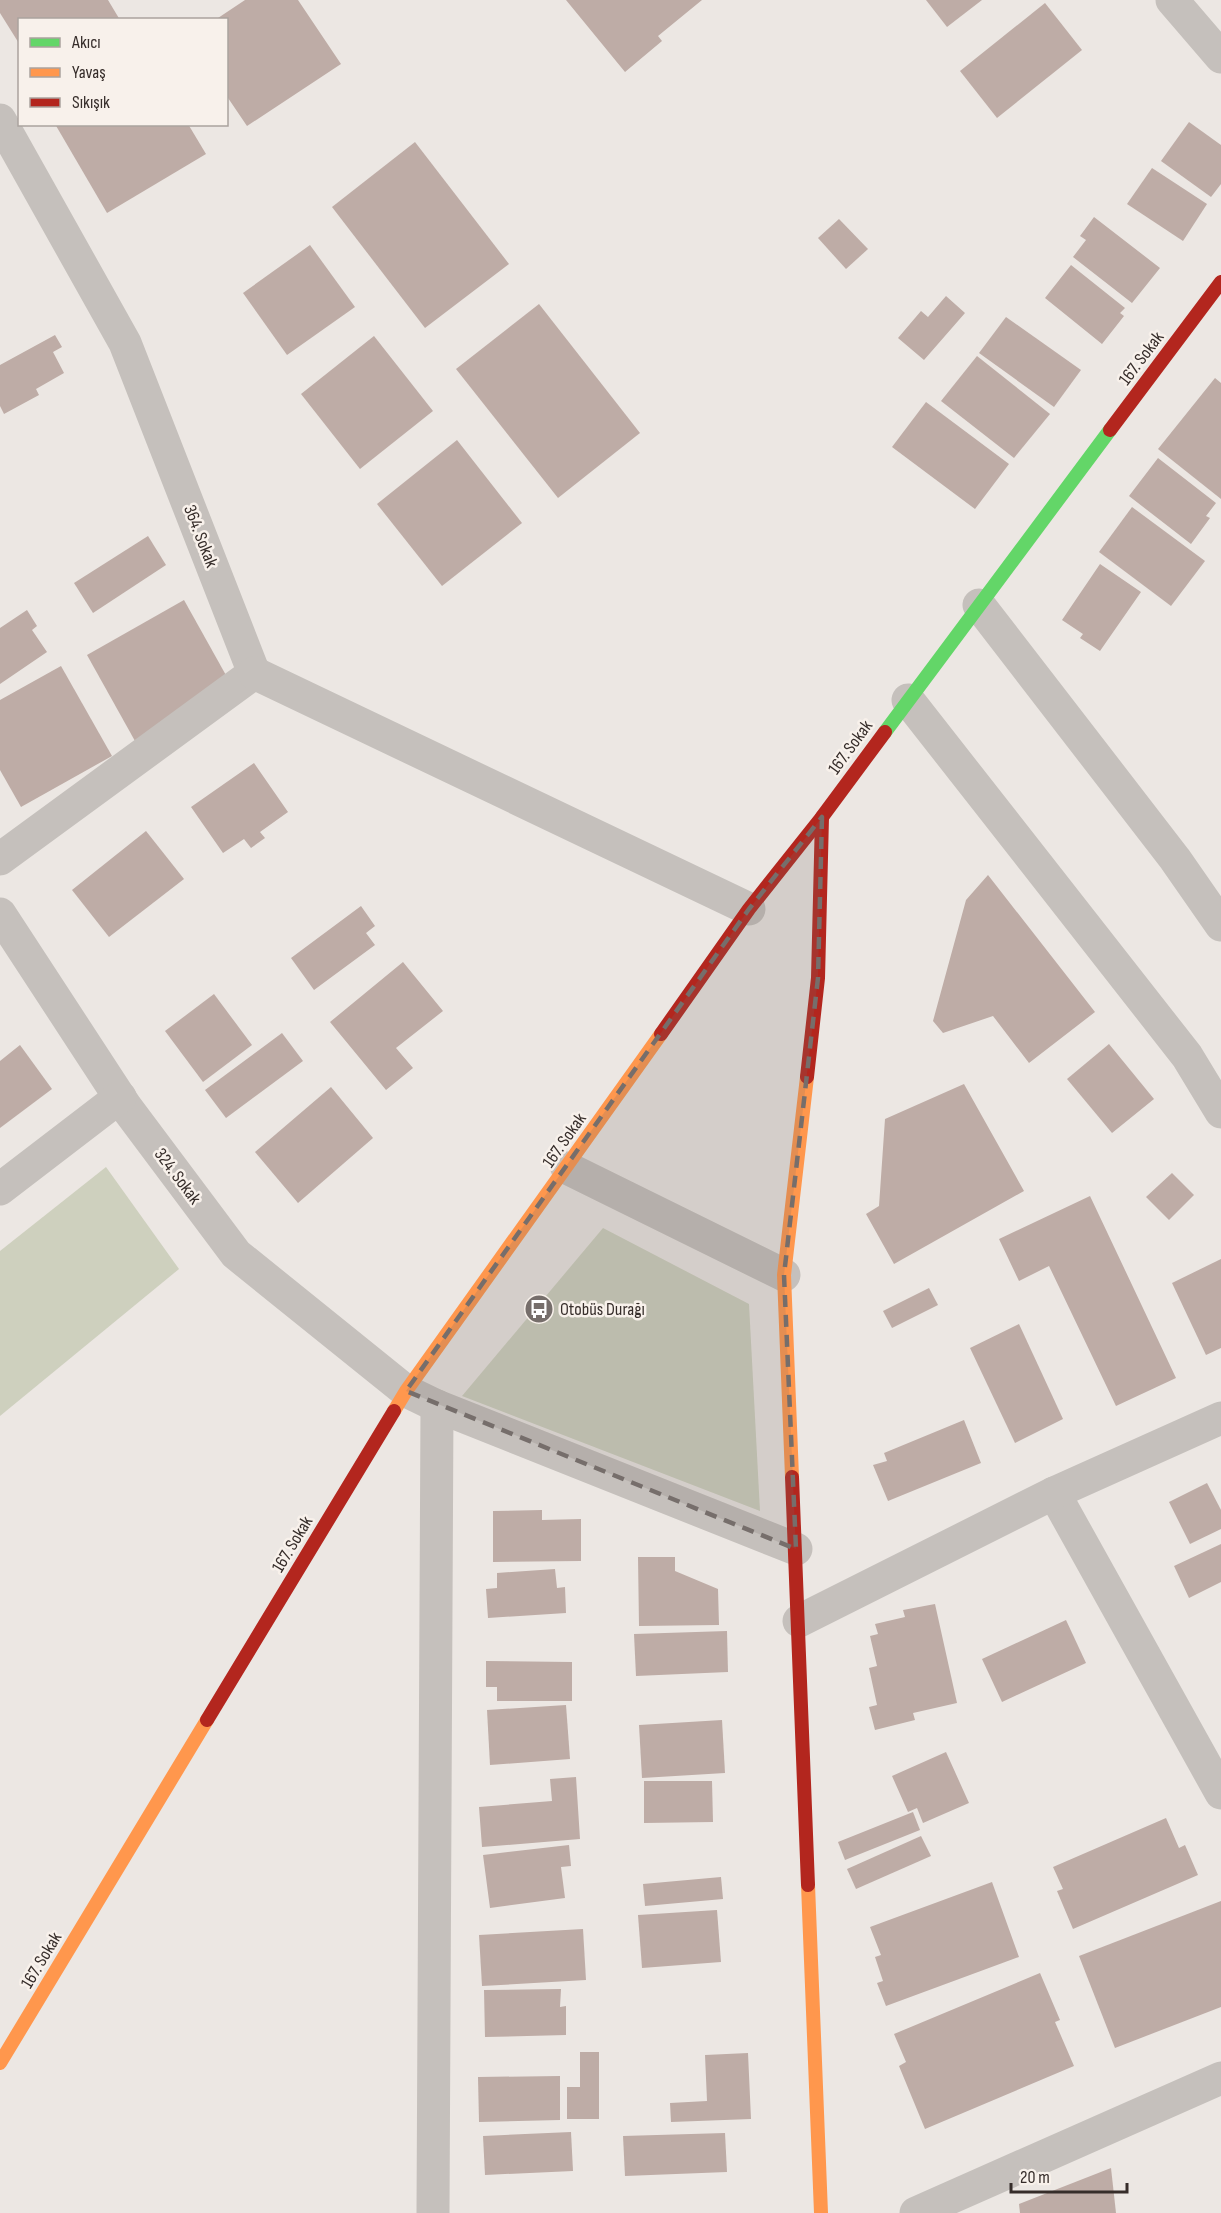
<svg xmlns="http://www.w3.org/2000/svg" width="1221" height="2213" font-family="'Sofia Sans Condensed',sans-serif">
  <style>
    .green { fill: #ced0be }
    .building { fill: #beaca6 }
    .lines { fill: none; stroke-linecap: round; stroke-linejoin: round }
    .street { stroke: #c5c0bc; stroke-width: 33 }
    .fast { stroke: #63d668; stroke-width: 14 }
    .slow { stroke: #ff974d; stroke-width: 14 }
    .jam { stroke: #b3261e; stroke-width: 14 }
    .marked { fill: #766e6b; fill-opacity: 0.2; stroke: #766e6b; stroke-width: 4.5; stroke-dasharray: 12 8; stroke-linejoin: round }
    .labels { text-anchor: middle; stroke-width: 5; stroke-linejoin: round; paint-order: stroke }
    .street-label { font-size: 18px; fill: #362d2a; stroke: #f8f1eb }
    .poi-label { font-size: 18px; fill: #362d2a; stroke: #f8f1eb; text-anchor: start }
  </style>
  <rect width="100%" height="100%" fill="#ece7e3"/>
  <!-- green -->
  <g class="green">
    <path d="M106 1167 179 1269 0 1416V1251Z"/>
    <path d="M603 1228 749 1304 760 1511 462 1396Z"/>
  </g>
  <!-- building -->
  <g class="building">
    <path d="M0 0H108L120 20H20V45L0 13Z"/>
    <path d="M245 0H298L341 64 247 126 226 95V20H215Z"/>
    <path d="M566 0H702L658 36 662 41 625 72Z"/>
    <path d="M926 0H982L947 27Z"/>
    <path d="M1045 3 1082 50 997 118 960 71Z"/>
    <path d="M1189 122 1221 145V184L1211 197 1161 161Z"/>
    <path d="M55 124H188L206 154 107 213Z"/>
    <path d="M415 142 509 264 425 328 332 207Z"/>
    <path d="M1152 168 1207 204 1183 241 1127 204Z"/>
    <path d="M1094 217 1160 268 1132 303 1073 257 1086 240 1080 236Z"/>
    <path d="M839 219 868 249 846 269 818 238Z"/>
    <path d="M310 245 355 307 287 355 243 293Z"/>
    <path d="M1071 265 1125 308 1120 313 1124 316 1102 344 1045 298Z"/>
    <path d="M946 296 965 313 924 360 898 338 921 311 928 317Z"/>
    <path d="M539 304 640 433 558 498 456 369Z"/>
    <path d="M1006 317 1081 370 1054 407 979 353Z"/>
    <path d="M55 335 62 347 53 352 64 373 36 389 39 395 4 414 0 406V365Z"/>
    <path d="M374 336 433 411 360 469 301 394Z"/>
    <path d="M977 356 1050 414 1014 458 941 401Z"/>
    <path d="M1215 378 1221 383V499L1158 449Z"/>
    <path d="M926 402 1009 464 975 509 892 447Z"/>
    <path d="M457 440 522 523 442 586 377 504Z"/>
    <path d="M1158 458 1216 503 1206 516 1210 518 1191 544 1129 496Z"/>
    <path d="M1132 507 1205 561 1171 606 1099 552Z"/>
    <path d="M148 536 166 565 93 613 74 583Z"/>
    <path d="M1100 564 1141 592 1100 651 1080 638 1083 634 1062 620Z"/>
    <path d="M184 600 232 686 135 741 87 655Z"/>
    <path d="M27 610 37 626 32 630 47 652 0 684V628Z"/>
    <path d="M61 666 112 756 21 807 0 770V700Z"/>
    <path d="M254 763 288 812 260 832 265 838 251 848 244 839 223 853 191 807Z"/>
    <path d="M146 831 184 879 109 937 72 890Z"/>
    <path d="M988 875 1095 1012 1029 1063 993 1016 943 1033 933 1021 966 900Z"/>
    <path d="M361 906 375 926 366 933 375 945 314 990 291 958Z"/>
    <path d="M403 962 443 1011 396 1048 413 1068 386 1090 330 1022Z"/>
    <path d="M214 994 252 1045 203 1082 165 1031Z"/>
    <path d="M282 1033 303 1061 226 1118 205 1090Z"/>
    <path d="M1109 1044 1154 1099 1112 1133 1067 1079Z"/>
    <path d="M20 1045 52 1089 0 1128V1061Z"/>
    <path d="M964 1084 1024 1191 894 1264 866 1214 879 1206 885 1119Z"/>
    <path d="M331 1087 373 1138 298 1203 255 1152Z"/>
    <path d="M1172 1173 1194 1195 1169 1220 1146 1197Z"/>
    <path d="M1090 1196 1176 1378 1116 1406 1049 1266 1019 1281 999 1239Z"/>
    <path d="M1221 1259V1348L1206 1355 1172 1283Z"/>
    <path d="M929 1288 938 1305 892 1328 883 1311Z"/>
    <path d="M1019 1324 1063 1419 1015 1443 970 1348Z"/>
    <path d="M964 1420 981 1463 888 1501 873 1465 887 1461 884 1453Z"/>
    <path d="M1207 1483 1221 1510V1529L1190 1544 1169 1502Z"/>
    <path d="M542 1510V1520L581 1519V1561L493 1562V1511Z"/>
    <path d="M1221 1544V1582L1189 1598 1174 1566Z"/>
    <path d="M638 1557H675V1571L718 1589 719 1625 639 1626Z"/>
    <path d="M555 1569 557 1588 565 1587 566 1613 488 1618 486 1589 497 1588V1573Z"/>
    <path d="M935 1604 957 1703 913 1713 915 1720 875 1730 869 1707 877 1705 869 1668 877 1666 870 1636 878 1634 875 1624 905 1617 903 1610Z"/>
    <path d="M1066 1620 1086 1663 1002 1702 982 1659Z"/>
    <path d="M727 1631 728 1672 636 1676 634 1634Z"/>
    <path d="M486 1661 572 1662V1701H497V1687H486Z"/>
    <path d="M566 1705 570 1759 490 1765 487 1710Z"/>
    <path d="M722 1720 725 1773 642 1778 639 1725Z"/>
    <path d="M946 1752 969 1803 923 1823 917 1808 908 1812 892 1776Z"/>
    <path d="M576 1777 580 1839 482 1847 479 1807 552 1801 550 1779Z"/>
    <path d="M644 1781H712L713 1822 644 1823Z"/>
    <path d="M913 1812 920 1830 845 1860 838 1842Z"/>
    <path d="M1166 1818 1179 1848 1185 1845 1198 1875 1073 1929 1057 1891 1063 1889 1053 1867Z"/>
    <path d="M921 1836 931 1856 856 1889 847 1869Z"/>
    <path d="M569 1845 571 1866 561 1867 565 1898 490 1908 483 1855Z"/>
    <path d="M721 1877 723 1899 645 1906 643 1884Z"/>
    <path d="M992 1882 1019 1957 886 2006 877 1983 883 1981 875 1957 881 1955 870 1927Z"/>
    <path d="M1221 1901V2007L1115 2048 1079 1956Z"/>
    <path d="M717 1910 721 1962 642 1968 638 1915Z"/>
    <path d="M583 1929 586 1980 482 1986 479 1935Z"/>
    <path d="M1040 1973 1060 2020 1055 2022 1074 2066 925 2129 899 2066 906 2062 894 2034Z"/>
    <path d="M561 1989 560 2007 566 2006V2035L485 2037 484 1990Z"/>
    <path d="M580 2052H599V2119H567V2087H580Z"/>
    <path d="M748 2053 751 2119 671 2122 670 2103 707 2101 705 2055Z"/>
    <path d="M560 2076V2120L479 2122 478 2077Z"/>
    <path d="M571 2132 573 2171 485 2175 483 2136Z"/>
    <path d="M725 2133 727 2172 625 2176 623 2136Z"/>
    <path d="M1111 2168 1116 2213H1020L1019 2204Z"/>
  </g>
  <g class="lines">
    <!-- street -->
    <g class="street">
      <path d="M1172 0 1221 57"/>
      <path d="M0 120 125 343 254 673 0 859"/>
      <path d="M979 605 1175 859 1221 925"/>
      <path d="M254 673 749 909"/>
      <path d="M908 700 1187 1056 1221 1112"/>
      <path d="M0 914 126 1107 236 1254 406 1391 437 1406 796 1549"/>
      <path d="M567 1168 784 1275"/>
      <path d="M0 1189 120 1097"/>
      <path d="M1054 1493 1221 1793"/>
      <path d="M799 1621 1054 1493 1221 1418"/>
      <path d="M433 2213 437 1406"/>
      <path d="M916 2213 1221 2078"/>
    </g>
    <!-- fast -->
    <path class="fast" d="M885 732 1110 430"/>
    <!-- slow -->
    <g class="slow">
      <path d="M394 1411 406 1391 661 1034"/>
      <path d="M792 1477 784 1275 807 1077"/>
      <path d="M808 1885 821 2213"/>
      <path d="M0 2063 207 1720"/>
    </g>
    <!-- jam -->
    <g class="jam">
      <path d="M1110 430 1221 282"/>
      <path d="M661 1034 749 909 822 817 885 732"/>
      <path d="M807 1077 818 978 822 817"/>
      <path d="M792 1477 808 1885"/>
      <path d="M207 1720 394 1411"/>
    </g>
  </g>
  <!-- marked area -->
  <path class="marked" d="M822 817 818 978 784 1275 796 1549 406 1391 749 909Z"/>
  <!-- icons -->
  <defs>
    <g id="bus-disc" transform="scale(1.5)"><circle r="9.5" fill="#766e6b" stroke="#f8f1eb"/><path d="M-5-6H5V4H4V6H2V4H-2V6H-4V4H-5ZM-3.5-4V0h7V-4ZM-3.5 1.2v1.5H-2V1.2ZM2 1.2v1.5H3.5V1.2Z" fill="#fff"/></g>
  </defs>
  <g fill-rule="evenodd">
    <use href="#bus-disc" x="539" y="1309"/>
  </g>
  <g class="labels">
    <!-- street labels -->
    <g class="street-label">
      <text transform="translate(1141 358) rotate(-53)" y="6">167. Sokak</text>
      <text transform="translate(201 536) rotate(69)" y="6">364. Sokak</text>
      <text transform="translate(850 747) rotate(-54)" y="6">167. Sokak</text>
      <text transform="translate(564 1140) rotate(-55)" y="6">167. Sokak</text>
      <text transform="translate(178 1176) rotate(53)" y="6">324. Sokak</text>
      <text transform="translate(292 1544) rotate(-59)" y="6">167. Sokak</text>
      <text transform="translate(41 1960) rotate(-59)" y="6">167. Sokak</text>
    </g>
    <!-- poi labels -->
    <g class="poi-label">
      <text x="560" y="1315">Otobüs Durağı</text>
    </g>
  </g>
  <!-- legend -->
  <rect x="18" y="18" width="210" height="108" fill="#f8f1eb" stroke="#aaa39e" stroke-width="1.5"/>
  <rect x="30" y="38" width="30" height="9" fill="#63d668" stroke="#aaa39e" stroke-width="1.5"/>
  <text x="72" y="48" font-size="18" fill="#362d2a">Akıcı</text>
  <rect x="30" y="68" width="30" height="9" fill="#ff974d" stroke="#aaa39e" stroke-width="1.5"/>
  <text x="72" y="78" font-size="18" fill="#362d2a">Yavaş</text>
  <rect x="30" y="98" width="30" height="9" fill="#b3261e" stroke="#aaa39e" stroke-width="1.5"/>
  <text x="72" y="108" font-size="18" fill="#362d2a">Sıkışık</text>
  <!-- scale -->
  <path d="M1011 2183v9h116v-9" fill="none" stroke="#362d2a" stroke-width="3"/>
  <text x="1020" y="2183" font-size="18" fill="#362d2a" stroke="#f8f1eb" stroke-width="4.5" paint-order="stroke">20 m</text>
</svg>
